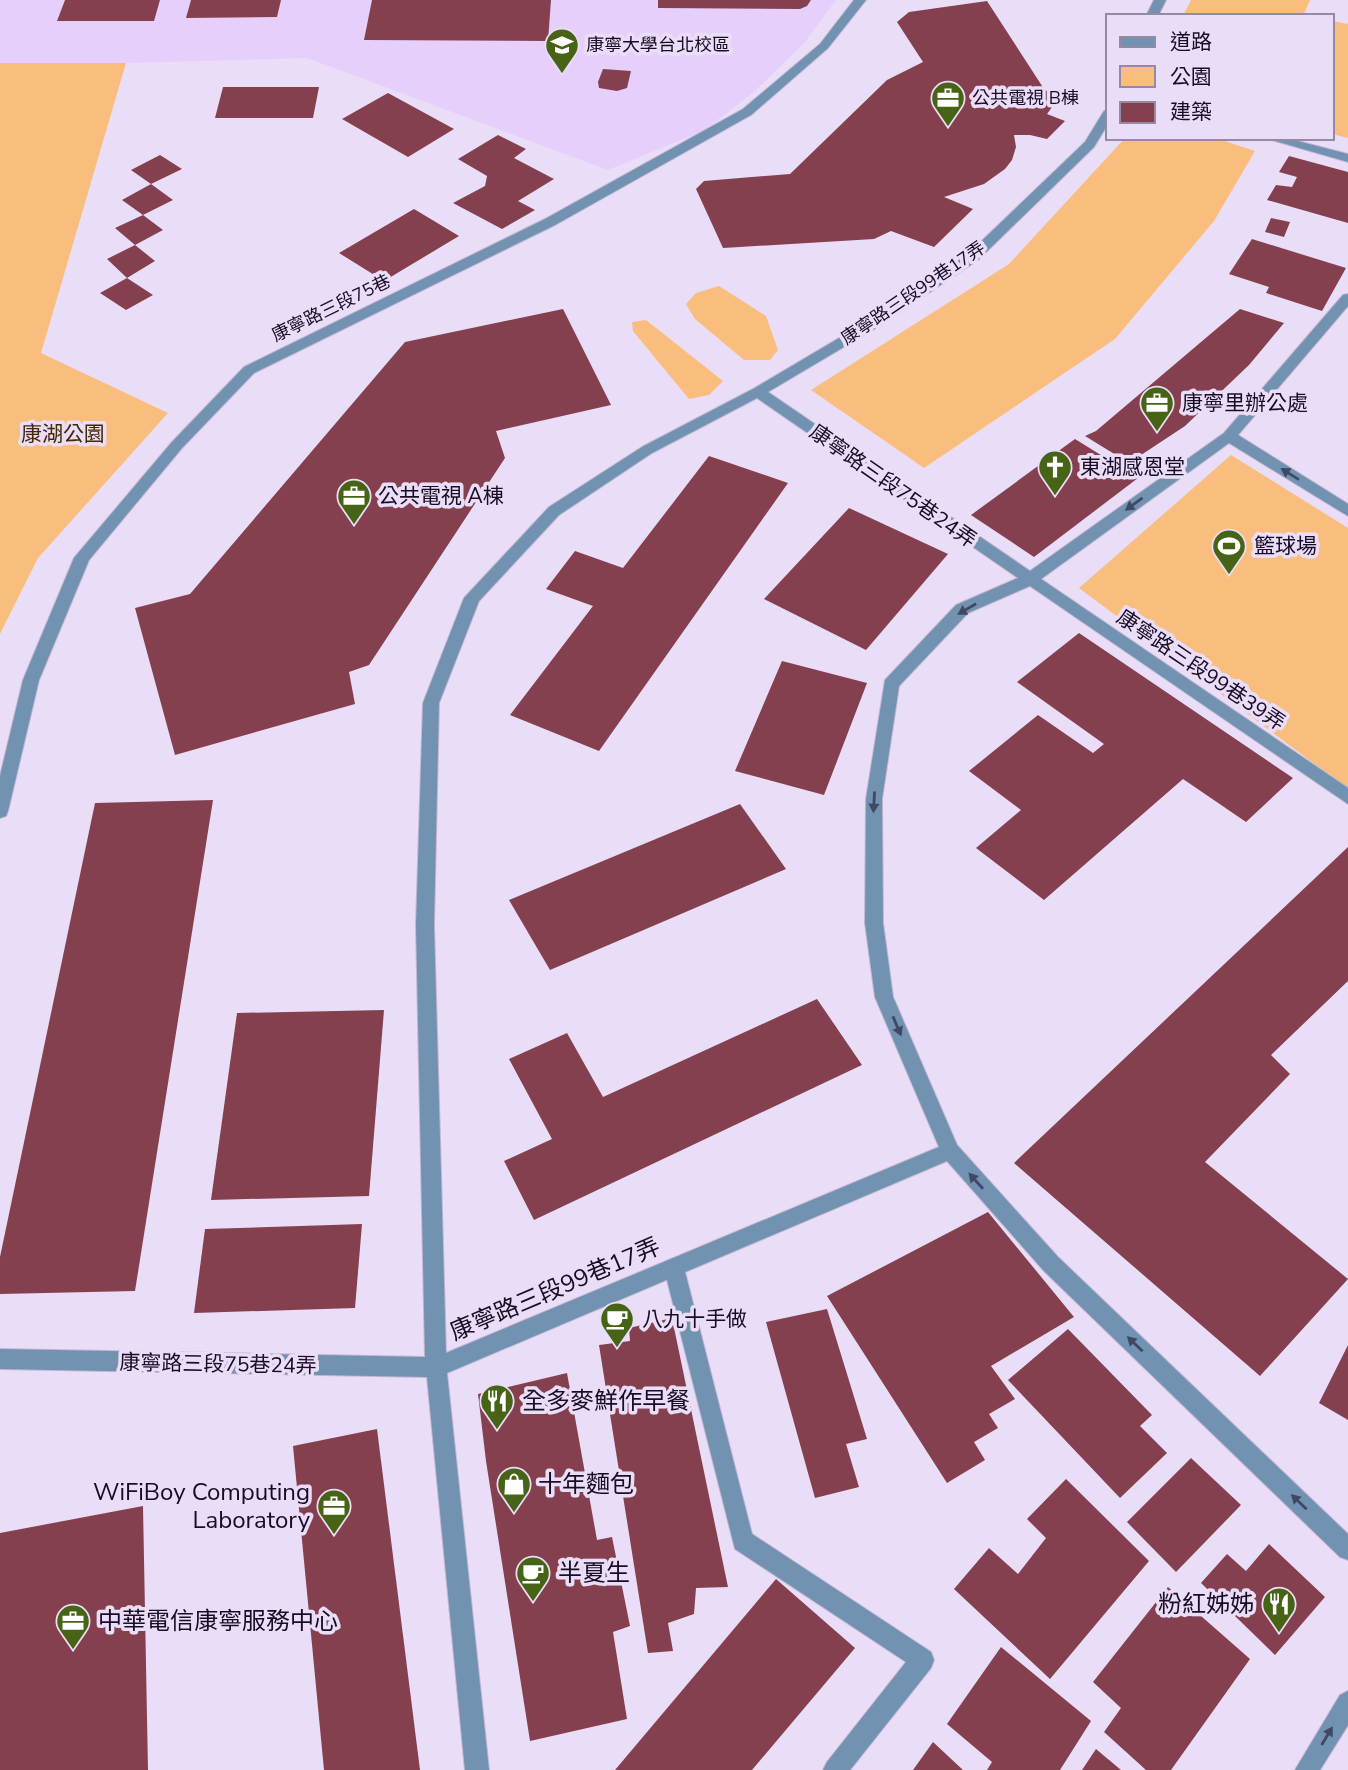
<svg xmlns="http://www.w3.org/2000/svg" width="1348" height="1770" font-family="'Nunito Sans','Noto Sans TC',sans-serif">
  <style>
    .built { fill: #e6d0fb }
    .green { fill: #f9be7e }
    .building { fill: #85404f }
    .lines { fill: none; stroke-linecap: round; stroke-linejoin: round }
    .lane-casing { stroke: #c4b7d1; stroke-width: 2 }
    .street-casing { stroke: #c4b7d1; stroke-width: 2 }
    .lane { fill: #7192b1; fill-rule: evenodd }
    .street { fill: #7192b1; fill-rule: evenodd }
    .oneway { fill: #414863 }
    .labels { text-anchor: middle; stroke-width: 7; stroke-linejoin: round; paint-order: stroke }
    .far-poi-label { font-size: 18px; fill: #190c23; stroke: #eaddf7; text-anchor: start }
    .far-street-label { font-size: 18px; fill: #190c23; stroke: #eaddf7 }
    .poi-label { font-size: 21px; fill: #190c23; stroke: #eaddf7; text-anchor: start }
    .park-label { font-size: 21px; fill: #442802; stroke: #eaddf7 }
    .street-label { font-size: 21px; fill: #190c23; stroke: #eaddf7 }
    .near-street-label { font-size: 24px; fill: #190c23; stroke: #eaddf7 }
    .near-poi-label { font-size: 24px; fill: #190c23; stroke: #eaddf7; text-anchor: start }
  </style>
  <rect width="100%" height="100%" fill="#eaddf7"/>
  <!-- built -->
  <path class="built" d="M0 0H836L805 42 755 91 705 130 608 170 307 58 126 63H0Z"/>
  <!-- green -->
  <g class="green">
    <path d="M1191 0H1310L1304 14 1310 16H1183Z"/>
    <path d="M1332 21 1348 24V138L1332 134Z"/>
    <path d="M0 63H126L41 353 168 413 38 558 0 634Z"/>
    <path d="M1125 138H1216L1255 151 1214 221 1115 339 924 468 811 390 1009 264Z"/>
    <path d="M719 286 766 316 778 350 770 360H744L695 319 686 304 696 293Z"/>
    <path d="M646 320 723 381 709 395 689 399 633 331 632 322Z"/>
    <path d="M1231 455 1348 528V789L1079 588Z"/>
  </g>
  <!-- building -->
  <g class="building">
    <path d="M65 0H160L154 21H57Z"/>
    <path d="M191 0H281L277 17 186 18Z"/>
    <path d="M372 0H551L548 41 364 40Z"/>
    <path d="M658 0H811L807 6 800 9 658 8Z"/>
    <path d="M987 1 1044 89 1058 99 1047 114 1065 121 1047 139 1030 135H1014L1016 147 1012 160 1005 169 984 184 944 197 973 209 934 247 891 231 874 239 723 248 696 189 704 181 790 174 887 80 923 62 897 22 909 12Z"/>
    <path d="M603 69 631 71 627 88 617 91 599 88 598 82Z"/>
    <path d="M223 87H319L313 118H215Z"/>
    <path d="M388 93 454 129 408 157 342 119Z"/>
    <path d="M498 135 526 149 514 158 554 179 518 201 535 210 502 229 453 203 485 186 487 176 458 159Z"/>
    <path d="M160 155 182 169 151 184 173 200 143 215 163 230 135 245 115 228 143 215 122 200 151 184 131 170Z"/>
    <path d="M1289 156 1348 172V223L1267 200 1276 185 1292 187 1297 177 1279 172Z"/>
    <path d="M414 209 459 236 384 281 339 253Z"/>
    <path d="M1271 218 1290 222 1284 237 1265 232Z"/>
    <path d="M1252 239 1346 268 1322 311 1266 293 1269 287 1229 274Z"/>
    <path d="M135 245 155 261 127 278 107 259Z"/>
    <path d="M127 278 153 295 126 310 100 293Z"/>
    <path d="M563 309 611 405 496 431 505 458 369 665 349 672 355 704 175 755 135 608 190 594 405 342Z"/>
    <path d="M1240 309 1284 323 1249 365 1185 426 1129 463 1085 436 1096 431Z"/>
    <path d="M1075 439 1138 478 1034 557 971 515Z"/>
    <path d="M709 456 788 483 599 751 510 715 593 606 546 589 575 551 623 568Z"/>
    <path d="M849 508 948 554 866 650 764 599Z"/>
    <path d="M1079 633 1293 778 1246 822 1183 779 1044 900 976 848 1021 810 969 771 1038 715 1093 753 1104 744 1017 682Z"/>
    <path d="M782 661 867 683 824 795 735 771Z"/>
    <path d="M213 800 135 1291 0 1294V1257L95 803Z"/>
    <path d="M740 804 786 869 550 970 509 900Z"/>
    <path d="M1348 847V981L1271 1055 1290 1074 1205 1162 1348 1279 1260 1376 1014 1163Z"/>
    <path d="M817 999 862 1065 534 1220 504 1161 552 1139 509 1059 567 1033 603 1097Z"/>
    <path d="M384 1010 369 1196 211 1200 237 1013Z"/>
    <path d="M988 1212 1074 1317 991 1366 1015 1399 989 1414 998 1428 974 1442 985 1460 947 1483 827 1296Z"/>
    <path d="M362 1224 355 1308 194 1313 205 1229Z"/>
    <path d="M827 1309 867 1439 846 1444 859 1487 815 1498 766 1322Z"/>
    <path d="M672 1318 728 1587 696 1588 694 1614 668 1623 673 1651 648 1653 599 1345 630 1341 629 1328Z"/>
    <path d="M1068 1329 1152 1415 1140 1426 1167 1453 1120 1498 1008 1380Z"/>
    <path d="M1348 1345V1420L1319 1403Z"/>
    <path d="M567 1373 597 1540 612 1537 630 1626 613 1632 627 1719 530 1741 486 1461 478 1394Z"/>
    <path d="M377 1429 420 1770H324L293 1446Z"/>
    <path d="M1191 1458 1241 1505 1176 1572 1127 1522Z"/>
    <path d="M1066 1479 1149 1561 1050 1679 954 1589 989 1548 1018 1574 1046 1538 1027 1519Z"/>
    <path d="M143 1506 148 1770H0V1533Z"/>
    <path d="M1269 1544 1325 1597 1275 1655 1201 1583 1227 1554 1246 1571Z"/>
    <path d="M776 1579 855 1648 752 1770H615Z"/>
    <path d="M1168 1587 1250 1659 1171 1770H1146L1104 1732 1121 1708 1093 1682Z"/>
    <path d="M1001 1647 1091 1721 1060 1770H987L992 1762 947 1724Z"/>
    <path d="M933 1742 963 1770H913Z"/>
    <path d="M1096 1749 1121 1770H1082Z"/>
  </g>
  <g class="lines">
    <!-- lane casing -->
    <g class="lane-casing">
      <g id="lane">
        <path d="M1265 138H1286L1348 154V162Z"/>
        <path d="M674 1258 681 1261 684 1268 752 1534 931 1652 934 1660 931 1668 850 1770H823L827 1762 906 1662 735 1549 664 1268 667 1261Z"/>
      </g>
    </g>
    <!-- street casing -->
    <g class="street-casing">
      <g id="street">
        <path d="M854 0H866L828 48 751 115 555 225 254 373 182 448 89 560 39 680 8 811 6 816 0 818V776L23 680 74 558 172 442 244 367 545 219 743 109 820 44Z"/>
        <path d="M1154 0H1166L1158 16H1146Z"/>
        <path d="M1108 110V124L1094 147 978 260 876 328 768 392 1030 571 1224 433 1343 295 1348 294V306L1238 435 1348 504V516L1229 443 1041 579 1348 788V804L1030 586 968 613 899 686 882 799 883 923 893 997 957 1145 1058 1257 1348 1534V1560L1340 1557 1044 1271 947 1161 447 1373 489 1770H465L427 1377 0 1369V1349L425 1357 416 925 423 703 464 598 549 507 642 447 753 389 866 322 968 254 1085 142 1104 111ZM757 398 1018 578 956 605 885 680 866 799 865 923 875 997 939 1147 446 1353 434 925 439 703 479 601 559 515 652 453Z"/>
        <path d="M1348 1691V1725L1320 1770H1295L1340 1695Z"/>
      </g>
    </g>
    <!-- lane -->
    <use href="#lane" class="lane"/>
    <!-- street -->
    <use href="#street" class="street"/>
  </g>
  <!-- one-way arrows -->
  <defs><path id="oneway-solid" d="M-6-.8H1V-3.2L6.5 0L1 3.2V.8H-6Z" transform="scale(1.75)"/></defs>
  <g class="oneway">
    <use href="#oneway-solid" transform="translate(1290 474) rotate(-148)"/>
    <use href="#oneway-solid" transform="translate(1134 504) rotate(144)"/>
    <use href="#oneway-solid" transform="translate(967 609) rotate(150)"/>
    <use href="#oneway-solid" transform="translate(874 802) rotate(93)"/>
    <use href="#oneway-solid" transform="translate(897 1026) rotate(67)"/>
    <use href="#oneway-solid" transform="translate(976 1181) rotate(-132)"/>
    <use href="#oneway-solid" transform="translate(1135 1344) rotate(-136)"/>
    <use href="#oneway-solid" transform="translate(1299 1502) rotate(-136)"/>
    <use href="#oneway-solid" transform="translate(1327 1736) rotate(-59)"/>
  </g>
  <!-- icons -->
  <defs>
    <g id="university-pin" transform="scale(1.75)"><path d="M0 17L-7.5 6A9.5 9.5 0 1 1 7.5 6Z" fill="#476316" stroke="#eaddf7"/><path d="M0-5L7-2L0 1L-7-2ZM-4 1L0 2.5L4 1V4Q0 6-4 4Z" fill="#fff"/></g>
    <g id="office-pin" transform="scale(1.75)"><path d="M0 17L-7.5 6A9.5 9.5 0 1 1 7.5 6Z" fill="#476316" stroke="#eaddf7"/><path d="M-6-3h4V-5.5h4V-3h4V5H-6ZM-1-4.5V-3h2v-1.5ZM-6 0V1H6V0Z" fill="#fff"/></g>
    <g id="church-pin" transform="scale(1.75)"><path d="M0 17L-7.5 6A9.5 9.5 0 1 1 7.5 6Z" fill="#476316" stroke="#eaddf7"/><path d="M-1.2-6h2.4v3.5h3.3v2.4h-3.3V6h-2.4V-.1h-3.3v-2.4h3.3Z" fill="#fff"/></g>
    <g id="stadium-pin" transform="scale(1.75)"><path d="M0 17L-7.5 6A9.5 9.5 0 1 1 7.5 6Z" fill="#476316" stroke="#eaddf7"/><path d="M0-5a6.5 5 0 1 0 0 10a6.5 5 0 1 0 0-10ZM-3.5-1.8h7v3.6h-7Z" fill="#fff"/></g>
    <g id="cafe-pin" transform="scale(1.75)"><path d="M0 17L-7.5 6A9.5 9.5 0 1 1 7.5 6Z" fill="#476316" stroke="#eaddf7"/><path d="M-5.5-4.5H6V0H3Q3 3.5 0 3.5H-2.5Q-5.5 3.5-5.5 0ZM3-3.2v2h1.7v-2ZM-6 4.5H4V6H-6Z" fill="#fff"/></g>
    <g id="restaurant-pin" transform="scale(1.75)"><path d="M0 17L-7.5 6A9.5 9.5 0 1 1 7.5 6Z" fill="#476316" stroke="#eaddf7"/><path d="M-5-6h1v4h1v-4h1v4h1v-4h1v5L-1.5 .5V6h-2V.5L-5-1ZM5-6V6H3V1.5H1.5Q1.5-4 5-6Z" fill="#fff"/></g>
    <g id="shop-pin" transform="scale(1.75)"><path d="M0 17L-7.5 6A9.5 9.5 0 1 1 7.5 6Z" fill="#476316" stroke="#eaddf7"/><path d="M-5-2.5h2.3a2.7 3.5 0 0 1 5.4 0H5L5.5 6h-11ZM-1.5-2.5h3a1.5 2.3 0 0 0-3 0Z" fill="#fff"/></g>
  </defs>
  <g fill-rule="evenodd">
    <use href="#university-pin" x="562" y="45"/>
    <use href="#office-pin" x="948" y="98"/>
    <use href="#office-pin" x="1157" y="403"/>
    <use href="#church-pin" x="1055" y="467"/>
    <use href="#office-pin" x="354" y="496"/>
    <use href="#stadium-pin" x="1229" y="546"/>
    <use href="#cafe-pin" x="617" y="1319"/>
    <use href="#restaurant-pin" x="497" y="1401"/>
    <use href="#shop-pin" x="514" y="1484"/>
    <use href="#office-pin" x="334" y="1506"/>
    <use href="#cafe-pin" x="533" y="1573"/>
    <use href="#restaurant-pin" x="1279" y="1604"/>
    <use href="#office-pin" x="73" y="1621"/>
  </g>
  <g class="labels">
    <!-- far-poi labels -->
    <g class="far-poi-label">
      <text x="586" y="51">康寧大學台北校區</text>
      <text x="972" y="104">公共電視 B棟</text>
    </g>
    <!-- far-street labels -->
    <g class="far-street-label">
      <text transform="translate(913 293) rotate(-34)" y="6">康寧路三段99巷17弄</text>
      <text transform="translate(331 308) rotate(-26)" y="6">康寧路三段75巷</text>
    </g>
    <!-- poi labels -->
    <g class="poi-label">
      <text x="1182" y="410">康寧里辦公處</text>
      <text x="1080" y="474">東湖感恩堂</text>
      <text x="378" y="503">公共電視 A棟</text>
      <text x="1254" y="553">籃球場</text>
      <text x="642" y="1326">八九十手做</text>
    </g>
    <!-- park labels -->
    <g class="park-label">
      <text x="63" y="441">康湖公園</text>
    </g>
    <!-- street labels -->
    <g class="street-label">
      <text transform="translate(893 486) rotate(35)" y="7">康寧路三段75巷24弄</text>
      <text transform="translate(1201 670) rotate(34)" y="7">康寧路三段99巷39弄</text>
      <text transform="translate(218 1364) rotate(1)" y="7">康寧路三段75巷24弄</text>
    </g>
    <!-- near-street labels -->
    <g class="near-street-label">
      <text transform="translate(555 1289) rotate(-23)" y="8">康寧路三段99巷17弄</text>
    </g>
    <!-- near-poi labels -->
    <g class="near-poi-label">
      <text x="522" y="1409">全多麥鮮作早餐</text>
      <text x="538" y="1492">十年麵包</text>
      <text x="310" y="1500" text-anchor="end">WiFiBoy Computing<tspan x="310" dy="28">Laboratory</tspan></text>
      <text x="558" y="1581">半夏生</text>
      <text x="1254" y="1612" text-anchor="end">粉紅姊姊</text>
      <text x="98" y="1629">中華電信康寧服務中心</text>
    </g>
  </g>
  <!-- legend -->
  <rect x="1106" y="14" width="228" height="126" fill="#eaddf7" stroke="#9689a2" stroke-width="2"/>
  <rect x="1120" y="37" width="35" height="10" fill="#7192b1" stroke="#9689a2" stroke-width="2"/>
  <text x="1170" y="49" font-size="21" fill="#190c23">道路</text>
  <rect x="1120" y="66" width="35" height="21" fill="#f9be7e" stroke="#9689a2" stroke-width="2"/>
  <text x="1170" y="84" font-size="21" fill="#190c23">公園</text>
  <rect x="1120" y="102" width="35" height="21" fill="#85404f" stroke="#9689a2" stroke-width="2"/>
  <text x="1170" y="119" font-size="21" fill="#190c23">建築</text>
</svg>
